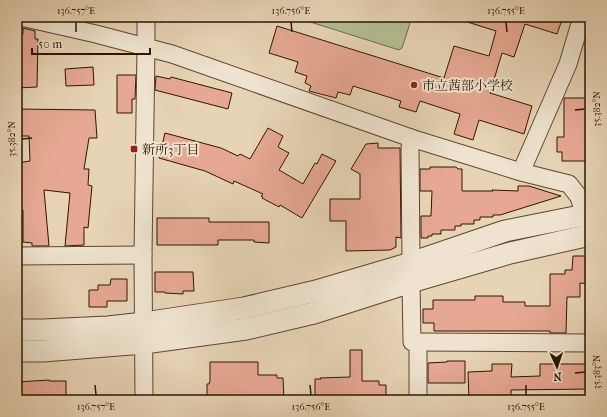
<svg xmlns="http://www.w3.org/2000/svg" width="607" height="417" font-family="'IM FELL French Canon','Noto Serif JP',serif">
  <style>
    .green { fill: #b3bd90; stroke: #706949 }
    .building { fill: #e6a892; stroke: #2e1502 }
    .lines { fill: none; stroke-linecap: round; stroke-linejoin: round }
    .minor-casing { stroke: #5c452f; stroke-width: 19 }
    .tertiary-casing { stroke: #5c452f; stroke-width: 23 }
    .minor { stroke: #efe3cf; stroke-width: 17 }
    .tertiary { stroke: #efe3cf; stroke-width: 21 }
    .ticks { fill: none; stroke: #2e1502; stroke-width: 1.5 }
    .poi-dot { fill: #8f2418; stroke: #efe3cf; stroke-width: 1.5 }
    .labels { text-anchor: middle; stroke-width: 4; stroke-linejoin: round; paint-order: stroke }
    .poi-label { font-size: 13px; fill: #2e1502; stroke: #efe3cf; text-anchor: start }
    .neatline { fill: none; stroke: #2e1502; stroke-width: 1.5 }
    .ticks-label { font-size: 10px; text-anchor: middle; fill: #2e1502 }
  </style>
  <rect width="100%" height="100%" fill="#e7d4b5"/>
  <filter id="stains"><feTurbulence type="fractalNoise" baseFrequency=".005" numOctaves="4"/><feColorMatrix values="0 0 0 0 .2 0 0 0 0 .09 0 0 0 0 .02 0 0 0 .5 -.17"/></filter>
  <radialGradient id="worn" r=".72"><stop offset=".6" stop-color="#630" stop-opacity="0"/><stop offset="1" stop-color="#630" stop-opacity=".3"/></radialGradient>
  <!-- green -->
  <path class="green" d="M300 17H412L402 48 399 50 301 19Z"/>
  <!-- building -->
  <g class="building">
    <path d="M461 17H563L557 34 525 24 514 57 502 53 490 93 532 106 524 134 479 120 473 140 454 134 460 114 420 101 416 112 399 107 401 101 353 86 350 95 338 92 336 98 309 91 311 86 305 83 307 76 295 72 298 62 269 53 277 26 444 78 454 46 489 56 496 31 461 20Z"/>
    <path d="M23 28 35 31V39H38L37 87 17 88V34H23Z"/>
    <path d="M93 67 94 85 66 86 65 69Z"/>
    <path d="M117 75H136L135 99H132V113H117Z"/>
    <path d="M156 76 170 79 171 77 232 93 228 109 155 90Z"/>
    <path d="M564 98H590V161H562V152H557V137H564Z"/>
    <path d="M17 109 95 110 97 138H89L84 169H89L88 185 92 186 88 228 84 227V245L65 246 70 193 44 190 49 246H32V243L23 242V210H17V163L30 161 29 136H17Z"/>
    <path d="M268 128 283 136 278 147 289 153 279 170 303 184 315 163 317 164 322 154 336 161 302 218 280 205 279 207 262 198 263 197 261 196 263 194 234 181 233 184 205 171 159 158 165 133 221 148 238 156 240 154 250 159Z"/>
    <path d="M378 143V148H400L401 238 396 237V247L390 250 346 251V221H330V199H360V174L351 169 366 144Z"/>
    <path d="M430 167H456L458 169H462V191H493L492 190 518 191V186H529L561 196 500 215H493V217H480V220H474V224H461V226H455V230H441V234H432V236H428V238H421V216H431L432 191H420V169H430Z"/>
    <path d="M157 218H209V222H269V243L254 242V240H218V245H157Z"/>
    <path d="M573 256H590V284L580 283V297H567L566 333H550V331H434V323H423V309H433V300H475V296H503V302H525V306H550V274H565V270H572Z"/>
    <path d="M155 272H193L194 291H183V294L165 293V292H155Z"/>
    <path d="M111 279H127V301H107V307H89V290H98V285H110Z"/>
    <path d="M350 350H362V381H379V385H386V400H315V379H321L320 378 350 377Z"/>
    <path d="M447 361H465V383H428V363L447 362Z"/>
    <path d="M210 362H258V375H277V378H283L284 400H207V384H209L210 381Z"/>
    <path d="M492 364H512L511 377 540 376V364H590V389L511 390V400H469L468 372 492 371Z"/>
    <path d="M49 380V381H66V400H17V382Z"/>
  </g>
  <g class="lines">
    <!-- minor casing -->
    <g class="minor-casing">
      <g id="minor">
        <path d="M21 17 96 34 172 54 411 138 521 172 569 184 579 197 585 215"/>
        <path d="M411 138 410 148 411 263"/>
        <path d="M521 172 568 64 582 17"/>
        <path d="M17 256 143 255"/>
        <path d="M411 282 412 342H418V400"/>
        <path d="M418 342 590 343"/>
        <path d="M144 400 143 255 146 47V17"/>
      </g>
    </g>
    <!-- tertiary casing -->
    <g class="tertiary-casing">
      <g id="tertiary">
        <path d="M17 330H43L108 327 144 323 244 308 316 291 411 263 505 231 590 214"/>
        <path d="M17 351H43L144 343 246 329 314 313 411 282 510 253 590 235"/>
      </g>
    </g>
    <!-- minor -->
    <use href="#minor" class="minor"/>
    <!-- tertiary -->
    <use href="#tertiary" class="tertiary"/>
  </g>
  <!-- ticks -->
  <path class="ticks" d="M76 22V32M291 22 292 32M506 22 507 32M575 110 585 109M22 139 32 138M575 373 585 372M95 385 96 395M310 385 311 395M526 385V395"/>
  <!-- markers -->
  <g class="poi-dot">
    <circle cx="414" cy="85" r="4"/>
    <rect x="130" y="145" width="8" height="8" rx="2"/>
  </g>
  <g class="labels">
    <!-- poi labels -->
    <g class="poi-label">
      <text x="422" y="90">市立茜部小学校</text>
      <text x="142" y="154">新所3丁目</text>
    </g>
  </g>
  <!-- margin -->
  <rect width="607" height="417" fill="none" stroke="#e7d4b5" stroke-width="44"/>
  <!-- north arrow -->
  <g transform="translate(557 367) rotate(177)" stroke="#efe3cf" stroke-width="3" paint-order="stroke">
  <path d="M0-3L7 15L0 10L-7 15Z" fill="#2e1502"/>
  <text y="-6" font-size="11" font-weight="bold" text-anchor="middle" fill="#2e1502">N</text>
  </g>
  <!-- scale -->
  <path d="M32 48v6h118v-6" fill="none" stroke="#2e1502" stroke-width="2"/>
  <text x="38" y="48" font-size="12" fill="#2e1502" stroke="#efe3cf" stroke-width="3" paint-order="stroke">50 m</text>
  <rect x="22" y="22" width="563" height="373" class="neatline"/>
  <g class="ticks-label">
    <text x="76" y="14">136.757°E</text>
    <text x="291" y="14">136.756°E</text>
    <text x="506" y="14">136.755°E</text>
    <text transform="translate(596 109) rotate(-90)" y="4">35.382°N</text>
    <text transform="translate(11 139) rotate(-90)" y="4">35.382°N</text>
    <text transform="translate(596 372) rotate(-90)" y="4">35.383°N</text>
    <text x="96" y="410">136.757°E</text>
    <text x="311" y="410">136.756°E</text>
    <text x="526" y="410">136.755°E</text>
  </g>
  <rect width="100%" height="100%" filter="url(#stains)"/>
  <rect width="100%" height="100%" fill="url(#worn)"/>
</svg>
